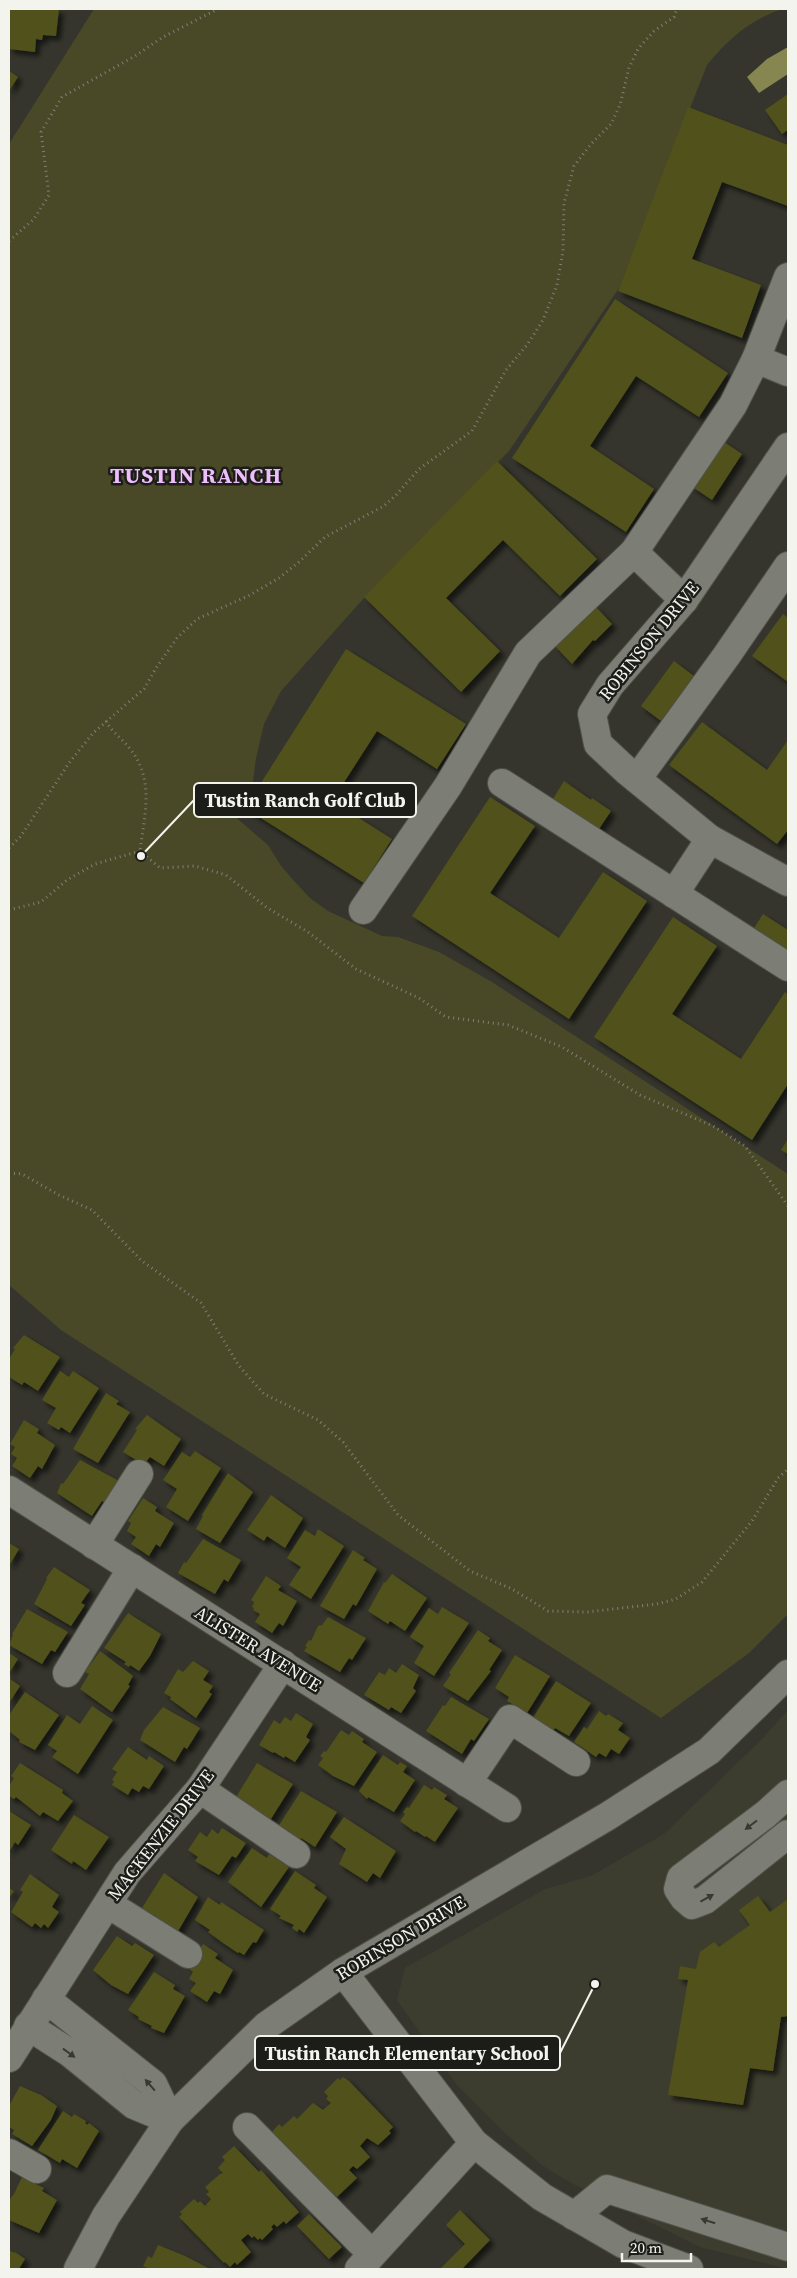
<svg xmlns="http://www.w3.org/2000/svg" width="797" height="2278" font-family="'Source Serif 4',serif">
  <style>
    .built { fill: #3d3d2f }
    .green { fill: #494928 }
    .water { fill: #858650 }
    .building { fill: #51511a; filter: url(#shadow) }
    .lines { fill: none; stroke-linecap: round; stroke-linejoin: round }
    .minor-casing { stroke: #505149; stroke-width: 30 }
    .path { stroke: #7f7f78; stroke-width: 3; stroke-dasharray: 1 4; stroke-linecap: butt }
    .minor { stroke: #7c7d74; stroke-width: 28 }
    .oneway { fill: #393934 }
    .labels { text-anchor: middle; stroke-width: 5; stroke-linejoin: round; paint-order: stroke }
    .street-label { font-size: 18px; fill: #f4f4ef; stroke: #1c1c19 }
    .district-label { font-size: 22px; font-weight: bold; letter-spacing: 1px; fill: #eebdfb; stroke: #1c1c19 }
    .leader { fill: none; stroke: #f4f4ef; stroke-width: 2 }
    .callout-dot { fill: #f4f4ef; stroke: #1c1c19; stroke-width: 2 }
    .callout { fill: #1c1c19; stroke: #f4f4ef; stroke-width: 2 }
    .callout-label { font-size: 19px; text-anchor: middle; font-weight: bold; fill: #f4f4ef }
  </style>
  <defs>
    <filter id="shadow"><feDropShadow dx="4.5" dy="4.5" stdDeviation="2.5" flood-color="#0009"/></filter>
  </defs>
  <rect width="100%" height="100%" fill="#35352d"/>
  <!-- built -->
  <path class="built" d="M788 1710V2269L700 2247 571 2183 543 2166 505 2133 457 2085 397 2000 405 1968 545 1889 591 1876 664 1834 760 1741Z"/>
  <!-- green -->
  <path class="green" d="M94 9H782C750 20 728 39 707 65L619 288 509 451 372 589 281 691 264 724 256 758 253 782 232 814 268 845 281 866 296 883 310 898 328 911 382 936 398 937 439 952 492 982 788 1174V1614L749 1653 661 1718 61 1330 9 1285V144Z"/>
  <!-- water -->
  <path class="water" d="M788 47V74L759 93 747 77 767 59Z"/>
  <!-- building -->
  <g class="building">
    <path d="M9 9H59L56 36 43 35 42 40 36 39 35 52 9 49Z"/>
    <path d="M9 71 18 77 9 91Z"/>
    <path d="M788 94V130L782 134 765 110Z"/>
    <path d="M688 107 788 145V206L722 182 692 259 761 285 742 338 618 291Z"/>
    <path d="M615 299 728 373 699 417 636 376 590 446 654 489 626 532 512 458Z"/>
    <path d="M721 440 742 454 712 500 691 486Z"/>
    <path d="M497 461 597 559 560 596 503 540 446 598 500 651 461 692 364 597Z"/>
    <path d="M595 606 612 624 595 641 593 640 572 664 555 646Z"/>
    <path d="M783 614 788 618V682L752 656Z"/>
    <path d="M346 649 466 724 437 769 377 731 332 801 392 839 364 883 245 808Z"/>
    <path d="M674 661 694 676 661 721 641 706Z"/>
    <path d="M702 722 767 770 788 740V830L777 844 669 765Z"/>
    <path d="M564 781 591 800 592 798 611 811 597 832 551 802Z"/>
    <path d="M490 797 535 826 490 893 559 938 603 872 647 901 569 1019 412 916Z"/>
    <path d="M763 914 788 930V961L749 936Z"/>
    <path d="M673 917 717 946 672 1014 741 1059 785 992 788 995V1084L752 1140 594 1037Z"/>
    <path d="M788 1139V1154L781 1150Z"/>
    <path d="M24 1335 60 1357 38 1391 24 1382 22 1385 9 1377V1359L15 1349 13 1348Z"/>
    <path d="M60 1371 69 1377 73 1371 99 1388 70 1433 61 1427 59 1430 47 1423 56 1408 42 1400Z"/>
    <path d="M106 1393 119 1401 116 1404 130 1412 98 1463 73 1449Z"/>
    <path d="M147 1415 181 1439 164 1466 150 1457 146 1462 143 1460 141 1463 123 1452 137 1430 135 1429Z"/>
    <path d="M24 1420 39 1429 37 1433 55 1445 42 1469 38 1466 30 1478 12 1466 17 1458 11 1454 15 1447 10 1444Z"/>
    <path d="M195 1451 221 1468 188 1521 166 1507 177 1489 163 1480 182 1452 190 1457Z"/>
    <path d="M80 1460 119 1481 106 1503 102 1501 92 1516 57 1493 61 1483 63 1484Z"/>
    <path d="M228 1473 253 1492 220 1543 196 1529 203 1516 202 1515Z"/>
    <path d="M271 1495 303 1518 285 1548 267 1536 264 1541 247 1530Z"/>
    <path d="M143 1498 157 1507 155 1511 174 1523 160 1547 156 1544 149 1556 131 1544 136 1537 127 1531 131 1523 128 1521Z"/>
    <path d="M318 1529 344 1546 311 1599 289 1585 301 1567 287 1558 305 1530 315 1536Z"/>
    <path d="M203 1539 241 1560 228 1582 224 1579 215 1594 178 1573 184 1562 186 1563Z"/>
    <path d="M9 1543 19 1549 9 1566Z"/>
    <path d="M353 1550 365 1558 363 1560 377 1569 356 1606 353 1604 344 1619 320 1606Z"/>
    <path d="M54 1567 90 1590 81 1603 85 1605 71 1626 34 1604 47 1579 46 1578Z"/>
    <path d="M392 1574 427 1598 405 1631 390 1621 388 1624 368 1611 384 1582 385 1583Z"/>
    <path d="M266 1576 281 1586 278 1590 297 1601 283 1626 279 1623 272 1633 255 1622 260 1614 253 1610 254 1608 252 1607 254 1602 251 1600Z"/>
    <path d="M442 1607 469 1623 434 1676 414 1663 424 1646 410 1637 429 1608 438 1614Z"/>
    <path d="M27 1609 68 1632 55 1652 51 1650 42 1664 9 1645 13 1635 12 1634Z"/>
    <path d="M128 1613 161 1634 150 1656 139 1671 130 1665 129 1667 124 1664 126 1662 104 1648Z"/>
    <path d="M328 1617 366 1638 352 1660 349 1658 340 1672 304 1651 307 1647 305 1646 309 1640 311 1641 318 1626 322 1625Z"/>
    <path d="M478 1630 490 1638 488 1641 502 1650 489 1670 491 1671 468 1701 443 1686 451 1674 449 1673Z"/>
    <path d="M100 1651 133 1676 128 1685 130 1686 112 1712 80 1689 89 1674 85 1672Z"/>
    <path d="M9 1653 18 1659 9 1673Z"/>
    <path d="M515 1655 550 1676 527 1713 507 1701 509 1697 495 1688Z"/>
    <path d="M193 1661 209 1671 203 1680 213 1686 209 1692 212 1694 196 1718 170 1699 171 1697 164 1693 178 1669 183 1672Z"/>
    <path d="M402 1664 419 1675 413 1688 416 1691 401 1713 391 1707 389 1710 364 1695 379 1672 385 1675 389 1668 396 1673Z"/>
    <path d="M9 1675 11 1677 10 1679 20 1686 9 1703Z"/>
    <path d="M556 1681 591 1703 569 1736 555 1728 553 1731 533 1718Z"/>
    <path d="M25 1692 59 1715 35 1750 19 1742 20 1740 9 1731V1715Z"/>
    <path d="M451 1697 489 1719 474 1741 471 1739 462 1754 426 1731 443 1705 445 1706Z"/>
    <path d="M92 1706 113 1720 78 1774 52 1757 57 1751 48 1745 67 1715 80 1724Z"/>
    <path d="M163 1707 200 1728 187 1749 184 1747 175 1762 140 1740 144 1730Z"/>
    <path d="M599 1711 606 1716 608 1714 623 1723 618 1730 630 1738 619 1754 611 1749 606 1757 599 1753 596 1757 574 1742 584 1727 587 1729Z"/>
    <path d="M296 1713 313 1724 306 1737 310 1740 295 1762 285 1756 284 1758 274 1752 273 1753 259 1745 274 1720 280 1724 285 1717 291 1721Z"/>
    <path d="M341 1730 349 1735 352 1731 364 1739 362 1742 377 1752 354 1786 333 1776 318 1765 323 1758 320 1756 324 1751 326 1752Z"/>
    <path d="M128 1747 147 1760 149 1756 164 1766 149 1789 143 1786 139 1792 132 1788 128 1795 112 1785 114 1781 112 1780 117 1772 112 1769Z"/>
    <path d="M383 1755 398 1765 400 1762 407 1766 403 1772 415 1780 394 1812 368 1797 367 1799 359 1791Z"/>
    <path d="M20 1763 63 1790 62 1793 73 1801 58 1821 43 1812 40 1816 16 1797 14 1799 9 1796V1786L14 1778 11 1776Z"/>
    <path d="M257 1763 293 1784 269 1822 249 1809 251 1806 236 1797Z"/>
    <path d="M424 1785 432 1790 434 1787 447 1795 444 1799 458 1808 435 1842 426 1836 425 1837 416 1831 415 1832 400 1821 405 1814 403 1812 407 1807 409 1808Z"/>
    <path d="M301 1791 337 1812 315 1847 301 1838 299 1841 278 1827Z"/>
    <path d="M9 1811 31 1825 18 1845 15 1842 9 1852Z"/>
    <path d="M74 1815 109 1837 86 1870 73 1861 72 1864 51 1850Z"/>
    <path d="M344 1817 396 1851 380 1878 373 1873 367 1882 339 1864 346 1849 330 1837Z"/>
    <path d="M222 1828 246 1843 236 1858 232 1856 219 1875 195 1861 198 1857 188 1850 200 1832 207 1837 212 1829 218 1834Z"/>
    <path d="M252 1848 267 1858 269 1854 289 1867 261 1907 228 1882Z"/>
    <path d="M295 1871 316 1885 314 1888 327 1897 304 1933 299 1929 297 1932 292 1928 294 1925 279 1918 281 1916 270 1909Z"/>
    <path d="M164 1873 198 1897 177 1933 155 1920 157 1917 142 1908Z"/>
    <path d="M30 1874 59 1895 52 1907 59 1912 48 1928 44 1924 41 1928 35 1923 32 1927 11 1912 23 1892 20 1890Z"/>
    <path d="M9 1888 14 1891 9 1898Z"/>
    <path d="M758 1896 770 1912 788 1899V2016L781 2017 773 2071 750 2068 743 2105 668 2095 688 1980 678 1979 680 1966 696 1969 700 1952 714 1942 719 1947 750 1925 739 1910Z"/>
    <path d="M208 1897 220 1905 221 1902 264 1930 256 1943 253 1942 244 1955 239 1952 238 1953 223 1943 208 1932 210 1930 195 1920Z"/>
    <path d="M117 1936 132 1946 135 1943 154 1955 128 1994 111 1985 93 1970Z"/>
    <path d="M203 1944 218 1954 215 1958 233 1970 220 1994 214 1991 207 2002 190 1991 196 1983 189 1979 193 1972 188 1968Z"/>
    <path d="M154 1972 175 1985 173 1989 185 1996 164 2033 151 2028 152 2026 138 2019 139 2017 128 2010Z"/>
    <path d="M343 2077 349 2081 393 2127 389 2131 391 2133 378 2145 367 2138 360 2146 370 2157 357 2169 353 2166 349 2170 357 2178 337 2197 312 2174 272 2132 279 2124 282 2127 294 2116 297 2119 313 2103 323 2110 331 2103 326 2099 328 2096 324 2092 338 2078 340 2080Z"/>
    <path d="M20 2086 41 2095 57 2106 51 2120 32 2146 12 2134 14 2130 9 2127V2106Z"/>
    <path d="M63 2111 72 2117 74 2114 86 2121 85 2123 88 2125 89 2123 99 2131 77 2168 62 2159 60 2163 38 2150Z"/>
    <path d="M234 2146 259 2172 261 2170 299 2212 286 2224 284 2221 277 2227 274 2224 271 2227 273 2229 262 2240 260 2238 258 2240 254 2236 252 2238 248 2234 241 2240 251 2252 237 2265 235 2262 230 2267 225 2262 224 2263 179 2217 182 2214 180 2212 194 2199 198 2203 200 2201 205 2206 211 2199 206 2194 209 2192 205 2187 220 2174 223 2173 218 2168 225 2160 222 2157Z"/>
    <path d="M22 2177 44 2188 42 2191 57 2200 39 2233 9 2220V2198L10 2199 14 2194Z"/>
    <path d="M460 2210 490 2240 462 2269H440L465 2244 446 2225Z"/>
    <path d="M309 2214 342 2247 329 2259 297 2226Z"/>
    <path d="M158 2245 185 2256 210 2269H149L143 2266 148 2256 152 2258Z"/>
    <path d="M9 2250 14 2253 15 2252 25 2259 19 2269H9Z"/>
  </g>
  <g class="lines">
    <!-- minor casing -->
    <g class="minor-casing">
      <g id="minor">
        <path d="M756 359 788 372"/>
        <path d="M788 447 684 600 610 685 592 714 598 744 628 772 710 839 788 882"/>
        <path d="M634 552 684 600"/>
        <path d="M637 779 727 655 788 566"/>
        <path d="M502 783 788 967"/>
        <path d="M674 894 710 839"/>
        <path d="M363 910 448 786 528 653 634 552 733 405 756 359 788 277"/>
        <path d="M9 1490 507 1808"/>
        <path d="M94 1545 139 1474"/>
        <path d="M67 1673 132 1568"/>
        <path d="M467 1783 510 1719 576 1762"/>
        <path d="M200 1789 296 1854"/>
        <path d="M788 1794 766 1814 681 1878 678 1889 684 1898 692 1905 705 1900 788 1834"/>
        <path d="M108 1904 188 1954"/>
        <path d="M343 1972 474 2143 542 2197 623 2244 689 2269"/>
        <path d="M28 2026 70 2053 134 2105 170 2120 153 2084 46 1999"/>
        <path d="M9 2058 127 1873 200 1789 283 1664"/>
        <path d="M247 2127 372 2254"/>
        <path d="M9 2153 37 2169"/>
        <path d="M574 2216 607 2189 788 2247"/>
        <path d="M78 2269 106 2216 170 2120 266 2026 343 1972 608 1816 709 1751 788 1674"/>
        <path d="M359 2269 474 2143"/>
      </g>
    </g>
    <!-- path -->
    <g class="path">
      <path d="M9 241 34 219 49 195 41 132 62 97 135 56 163 37 218 9"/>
      <path d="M106 721C114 735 123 739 131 750 155 781 144 817 140 851"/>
      <path d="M9 848 21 836 69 763 93 733 144 689 156 668 177 638 197 619 248 596 279 578 299 562 325 537 384 506 396 495 419 469 472 431 506 370 527 345 543 320 557 285 563 251 564 203 574 166 591 144 611 124 620 105 629 68 638 49 654 31 674 17 677 9"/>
      <path d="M9 910 41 902 67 880 95 864 140 851 160 868 195 866 226 875 266 907 308 932 356 969 419 998 446 1017 508 1025 562 1047 640 1095 713 1126 745 1146 788 1206"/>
      <path d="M9 1173 22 1174 59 1195 92 1210 142 1261 201 1303 239 1366 264 1394 318 1420 343 1442 398 1515 470 1571 512 1589 548 1611 587 1612 657 1604 676 1599 702 1582 752 1521 778 1478 788 1469"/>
    </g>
    <!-- minor -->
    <use href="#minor" class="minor"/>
  </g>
  <!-- one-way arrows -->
  <defs><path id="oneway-solid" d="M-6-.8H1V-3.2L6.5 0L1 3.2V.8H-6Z" transform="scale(1.25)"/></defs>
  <g class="oneway">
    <use href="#oneway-solid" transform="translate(751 1825) rotate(143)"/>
    <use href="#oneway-solid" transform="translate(707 1898) rotate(-29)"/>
    <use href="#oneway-solid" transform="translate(69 2053) rotate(36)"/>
    <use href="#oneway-solid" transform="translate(150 2085) rotate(-131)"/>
    <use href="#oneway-solid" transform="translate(708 2221) rotate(-162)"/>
  </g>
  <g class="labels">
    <!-- street labels -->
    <g class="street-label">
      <text transform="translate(649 641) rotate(-51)" y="6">ROBINSON DRIVE</text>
      <text transform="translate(258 1649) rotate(32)" y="6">ALISTER AVENUE</text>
      <text transform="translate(161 1835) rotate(-52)" y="6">MACKENZIE DRIVE</text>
      <text transform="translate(401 1938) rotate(-31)" y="6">ROBINSON DRIVE</text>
    </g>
    <!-- district labels -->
    <g class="district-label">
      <text x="196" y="483">TUSTIN RANCH</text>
    </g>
  </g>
  <!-- callouts -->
  <path class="leader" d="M141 856L194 800M595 1984L560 2053"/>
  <g class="callout-dot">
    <circle cx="141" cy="856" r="5"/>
    <circle cx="595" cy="1984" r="5"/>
  </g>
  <g class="callout">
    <rect x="194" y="783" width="222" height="34" rx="5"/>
    <rect x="255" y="2036" width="305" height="34" rx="5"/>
  </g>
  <g class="callout-label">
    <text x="305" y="807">Tustin Ranch Golf Club</text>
    <text x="407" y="2060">Tustin Ranch Elementary School</text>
  </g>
  <!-- border -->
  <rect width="797" height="2278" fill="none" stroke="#f4f4ef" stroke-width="20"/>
  <!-- scale -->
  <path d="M622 2253v8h69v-8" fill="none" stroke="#f4f4ef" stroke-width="2.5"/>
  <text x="630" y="2253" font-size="15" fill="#f4f4ef" stroke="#1c1c19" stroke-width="4" paint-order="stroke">20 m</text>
</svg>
